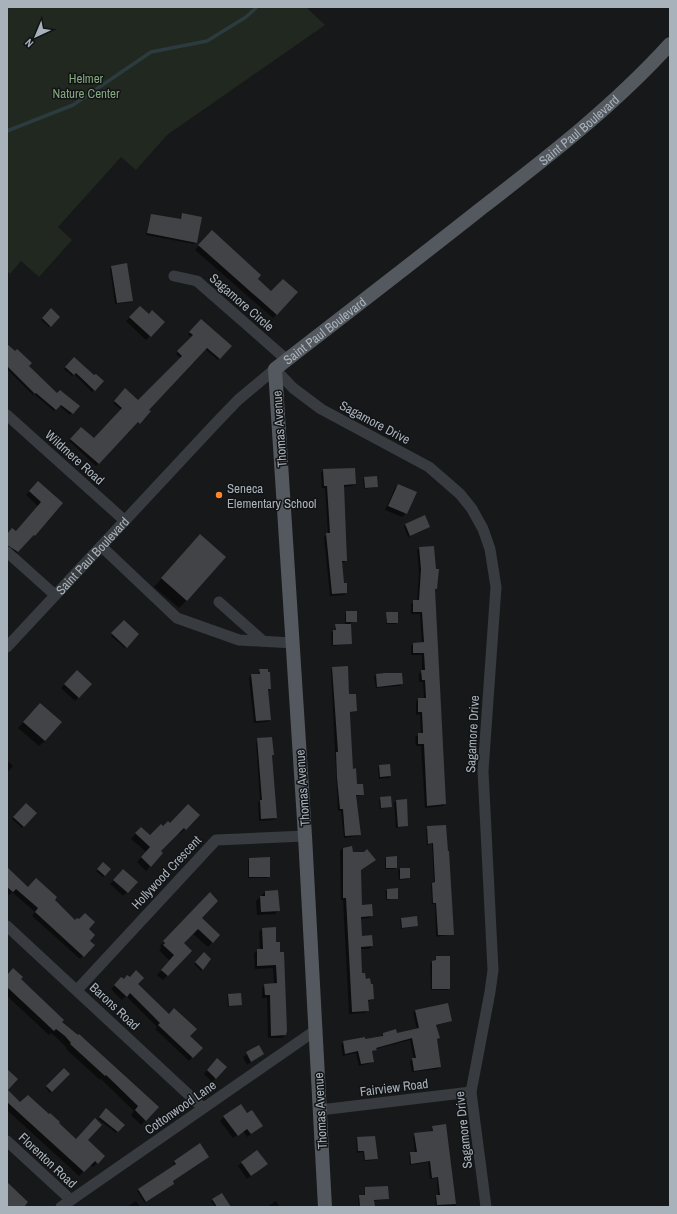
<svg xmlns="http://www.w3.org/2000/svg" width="677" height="1214" font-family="'Archivo Narrow',sans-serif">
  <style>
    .green { fill: #20281f }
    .shadow { fill: #0007 }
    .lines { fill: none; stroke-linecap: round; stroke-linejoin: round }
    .stream { stroke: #2c3b3f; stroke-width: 3.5 }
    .building { fill: #414347 }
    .minor { stroke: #383b3f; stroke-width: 11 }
    .major { stroke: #54595f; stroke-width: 14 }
    .poi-dot { fill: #ff852a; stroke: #121315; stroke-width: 1.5 }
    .labels { text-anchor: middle; stroke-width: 3; stroke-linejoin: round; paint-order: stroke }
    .park-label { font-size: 13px; fill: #85a87e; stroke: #121315 }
    .street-label { font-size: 13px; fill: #a8b2bb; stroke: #121315 }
    .poi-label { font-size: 13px; fill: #a8b2bb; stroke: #121315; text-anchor: start }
  </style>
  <rect width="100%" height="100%" fill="#17181a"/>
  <!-- green -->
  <path class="green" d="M7 7H306L325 25 167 135 136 170 121 157 58 227 72 240 39 277 21 261 10 274 7 271Z"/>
  <!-- shadow -->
  <g class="shadow">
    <path d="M182 214 196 242 194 244 146 235 151 215 180 220Z"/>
    <path d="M212 231 271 293 296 292 273 318 195 250Z"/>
    <path d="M111 267 132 300 130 302 115 304 110 268Z"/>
    <path d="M140 307 149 315 163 322 146 340 126 321Z"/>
    <path d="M51 309 59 317 49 327 41 320Z"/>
    <path d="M201 320 230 346 218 360 205 349 148 410 149 411 96 466 69 441 81 428 94 440 121 410 113 403 125 390 138 402 181 358 176 354 191 337 188 334Z"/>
    <path d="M7 345 57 394 78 406 70 415 59 405 54 411 34 394 33 395 7 369Z"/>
    <path d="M74 359 94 376 103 381 92 392 74 374 72 376 64 369Z"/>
    <path d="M324 470 355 484 352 486 343 487 346 561 342 563 343 585 346 593 344 595 330 596 324 537 328 534 325 488H322L321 473Z"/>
    <path d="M365 478 377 487 364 489 363 479Z"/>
    <path d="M38 482 61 503 35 535 14 555 7 550V535L16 532 39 507 26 495Z"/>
    <path d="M399 485 406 513 402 517 385 510 395 488Z"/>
    <path d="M424 516 429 527 408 537 404 526Z"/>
    <path d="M192 543 187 600 179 608 154 587Z"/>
    <path d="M420 548 436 589 435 590 445 804 443 806 425 808 421 746H416L415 737 421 734 420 714 416 715V702L418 699H424L423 682H419V674L422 671V655H411V646L413 644 422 643 420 614H411V604L417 601 419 573 417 550Z"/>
    <path d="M346 612 356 621 350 623 351 644 332 646 331 633 334 631 336 625H345V614Z"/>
    <path d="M387 613 397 622 396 624H386Z"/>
    <path d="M124 621 138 634 125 648 111 636Z"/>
    <path d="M333 668 356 711 349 713 352 770 356 785 363 794 355 797 360 834 358 836 344 838 341 811H338L331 670Z"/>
    <path d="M260 670 270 689 268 691 270 720 267 722 254 723 249 678 251 675H257Z"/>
    <path d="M77 671 91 684 75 701 61 688Z"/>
    <path d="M401 674 402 684 400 686 376 688 374 677 376 675Z"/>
    <path d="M34 710 45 741 39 746 18 728Z"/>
    <path d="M258 739 276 818 273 820 259 821 258 803 260 801 256 742Z"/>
    <path d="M7 760 13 766 7 773Z"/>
    <path d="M379 766 390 776 389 778 379 779 378 768Z"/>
    <path d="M381 798 391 806 380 809 379 800Z"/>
    <path d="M406 800 407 826 396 828 394 802Z"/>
    <path d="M26 804 35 813 22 828 12 819Z"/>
    <path d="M199 815 180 834 179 832 160 851 162 853 146 871 137 862 146 852 131 839 136 833 150 836 163 827Z"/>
    <path d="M445 826 453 934 436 937 435 904H432L431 885 434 884 432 844 427 845 426 829Z"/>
    <path d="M343 848 352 853 360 870 361 906 372 915 369 918 360 919 361 937 372 946 369 949H360L361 974 373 999 367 1002 368 1010 365 1013 349 1014 343 900H341L340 851Z"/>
    <path d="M386 858 396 868 395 869H385V859Z"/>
    <path d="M250 859 269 876 267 878H248V860Z"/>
    <path d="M103 863 110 869 103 877 96 871Z"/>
    <path d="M7 868 28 888 53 900 75 921H79L87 929 89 941 93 945 80 959 32 916 35 912 12 892 9 895 7 894Z"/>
    <path d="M400 869H409V878L408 879 399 880 398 871Z"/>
    <path d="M123 870 136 883 123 896 110 884Z"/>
    <path d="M397 889V898L386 900 385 891Z"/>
    <path d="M265 892 278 910 275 914 257 915 256 901Z"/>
    <path d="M210 893 201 918 219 935 208 947 192 933 182 943 190 951 163 980 157 975 170 961 159 950 161 948 160 946Z"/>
    <path d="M402 919 417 926 401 929 400 920Z"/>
    <path d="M262 929 275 943 285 1035 282 1038H268L267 998H262V988L265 985 274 984 273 968 255 969 254 953 260 950 259 932Z"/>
    <path d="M204 954 210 960 201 971 194 964Z"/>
    <path d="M436 957 449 988 448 990H431L430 963 435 962Z"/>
    <path d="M13 969 19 979 61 1022 158 1107 141 1125 131 1115 134 1111 101 1079 100 1080 66 1049 67 1048 60 1041 51 1033 49 1035 7 996V974Z"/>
    <path d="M121 978 201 1048 189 1061 155 1029 157 1027 126 996 122 1000 111 989Z"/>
    <path d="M229 995 241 1004 228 1007 227 996Z"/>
    <path d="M415 1011 451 1021 436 1026 439 1038 436 1040 440 1067 438 1069 412 1072 410 1061 414 1059 410 1040 376 1049 371 1052 373 1061 371 1063 359 1066 356 1053 343 1056 341 1045 343 1042 364 1038 365 1041 381 1037 383 1034H396L417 1029 413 1013Z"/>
    <path d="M259 1046 263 1054 247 1065 243 1057Z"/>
    <path d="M217 1060 225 1067 212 1082 204 1074Z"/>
    <path d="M64 1070 69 1074 50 1093 46 1088Z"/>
    <path d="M7 1091 20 1103 57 1123 76 1140H87L104 1156 93 1167 90 1165 79 1176 7 1110Z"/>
    <path d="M106 1110 123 1125 116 1133 98 1119Z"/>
    <path d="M247 1115 262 1126 247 1137 243 1131 233 1138 220 1121 224 1117Z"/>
    <path d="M445 1125 456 1207 436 1206 435 1197 438 1196 437 1178 430 1179 428 1162 410 1165 409 1155 415 1153 413 1136 431 1132 432 1127Z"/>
    <path d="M357 1138 377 1159 375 1160 364 1161 363 1152 357 1153 356 1140Z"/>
    <path d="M200 1145 172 1182V1185L145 1203 137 1191 175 1166 173 1163 175 1162Z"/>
    <path d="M257 1151 266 1164 247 1179 238 1166Z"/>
    <path d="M365 1188 388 1199 373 1201 374 1207H359L358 1198 364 1196Z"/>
    <path d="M213 1200 225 1207H215L211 1201Z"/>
    <path d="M136 1201 140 1207H127Z"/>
    <path d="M276 1201 280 1207H267Z"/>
  </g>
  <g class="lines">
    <!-- stream -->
    <path class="stream" d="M7 131 73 105 151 52 207 41 246 17 257 7"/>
  </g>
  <!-- building -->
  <g class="building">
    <path d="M182 213 202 217 197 243 147 233 151 214 181 219Z"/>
    <path d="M212 230 261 275 258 279 271 291 283 279 298 292 277 315 198 245Z"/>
    <path d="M127 263 133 301 117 303 111 266Z"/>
    <path d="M140 306 149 314 152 310 165 322 151 337 129 317Z"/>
    <path d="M51 308 60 317 51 327 42 318Z"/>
    <path d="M201 319 232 346 220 359 207 348 149 410 151 411 140 424 138 422 99 464 70 439 81 427 94 438 122 408 114 401 125 388 138 400 182 356 177 351 193 335 189 332Z"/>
    <path d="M7 344 15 351 17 349 32 363 29 366 57 393 60 390 80 406 73 414 61 405 56 410 36 393 35 394 7 366Z"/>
    <path d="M74 357 94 375 96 374 104 381 95 391 76 373 74 375 65 367Z"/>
    <path d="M355 468 356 484 344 485 347 561H342L344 583H347V593L332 594 326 533H330L327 486H324L323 469Z"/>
    <path d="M377 476 378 487 365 488 364 477Z"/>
    <path d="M38 481 63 503 35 536 34 535 18 552 7 545V534L12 528 16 531 41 502 29 491Z"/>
    <path d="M398 484 417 492 407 514 388 506Z"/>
    <path d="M425 515 430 527 410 536 405 524Z"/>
    <path d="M200 534 226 557 187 601 161 578Z"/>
    <path d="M434 546 436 569H439L437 589H435L446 804 427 806 424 744H418V733H423L422 712H418V698H426L425 680H422L421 670H425L424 653H413V643L424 642 422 612H413V600H419L421 569 419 547Z"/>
    <rect x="346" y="611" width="11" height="11"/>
    <path d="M386 612H398V623H387Z"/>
    <path d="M124 620 139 634 127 648 111 633Z"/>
    <path d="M335 624H351L352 644 333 645V630H336Z"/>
    <path d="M348 666 349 694H356L357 711 350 712V715L353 769 356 768 357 784H363L364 795H356L361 835 345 836 343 809H340L337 778 336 752H338L332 667Z"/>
    <path d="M259 669H268V672H270L271 689H268L271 720 256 721 251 674H260Z"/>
    <path d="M77 670 92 684 79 698 64 684Z"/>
    <path d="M385 673H402L403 684 377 687 376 674Z"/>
    <path d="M40 703 62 722 45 741 23 722Z"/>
    <path d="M272 737 274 755H272L277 818 261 819 260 800H262L257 738Z"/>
    <path d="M390 764 391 776 380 777 379 765Z"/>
    <path d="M391 796 392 807 381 808 380 797Z"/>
    <path d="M407 799 408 826 398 827 396 800Z"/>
    <path d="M26 803 37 813 24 827 13 817Z"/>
    <path d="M188 804 200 815 186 830 184 828 161 851 163 853 151 867 141 857 150 847 135 833 141 827 150 835 161 824 163 826 168 821 170 823Z"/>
    <path d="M446 825 448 851H449L454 935H438L436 903H433L432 883 435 882 433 843 428 844 427 826Z"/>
    <path d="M352 846 353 852H364L367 849 376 860 361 870 362 905 372 904 373 916 361 917 362 936 372 935 373 946 361 947 362 973H365L366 979 370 978 371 984H373L374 999 368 1000 369 1011 352 1012 346 898H343V848Z"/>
    <path d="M397 856V868H386V857Z"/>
    <path d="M270 857V877H249V858Z"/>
    <path d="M103 862 111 869 105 876 97 869Z"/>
    <path d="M7 867 28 887 36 878 57 897 55 900 75 920 77 918 79 919 85 913 95 922 89 929 95 935 90 941 95 945 84 957 35 912 38 908 16 889 13 892 7 887Z"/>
    <path d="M400 868H410V878L400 879Z"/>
    <path d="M123 869 138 882 128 893 113 880Z"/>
    <path d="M398 888V899H387V889Z"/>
    <path d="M278 890 280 911 261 912 260 896H265V891Z"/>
    <path d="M210 892 218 901 202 918 220 935 213 943 198 929 184 943 192 951 168 976 161 970 174 955 163 945 165 943 163 941Z"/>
    <path d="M417 916 418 926 402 928 401 918Z"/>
    <path d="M276 927V942H280V952H284L287 1031 286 1035 271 1036 270 995H265L264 984 277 983 276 965 257 966V949H263L262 928Z"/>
    <path d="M204 952 211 959 203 970 195 962Z"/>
    <path d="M436 956H450V989H432V961L436 960Z"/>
    <path d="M13 968 23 977 21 979 64 1020 62 1022 78 1035 79 1034 159 1107 146 1121 135 1110 138 1106 106 1075 105 1076 70 1044 71 1043 65 1036 56 1029 54 1031 7 987V975Z"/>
    <path d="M136 970 144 978 138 984 169 1014 174 1008 197 1029 190 1036 203 1048 193 1058 158 1025 160 1023 130 993 127 997 114 985 121 977 124 979 127 975 130 977Z"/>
    <path d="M241 993 242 1005 229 1006 228 994Z"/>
    <path d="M448 1003 452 1021 436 1025 440 1038 437 1039 441 1067 414 1071 412 1058H416L412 1038 376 1048 377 1050 372 1051 374 1062 361 1064 358 1051 345 1054 343 1041 365 1037V1039L383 1036V1033L396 1029 397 1033 419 1028 415 1010Z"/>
    <path d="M259 1045 264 1054 251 1062 246 1052Z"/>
    <path d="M217 1058 227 1067 216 1079 207 1070Z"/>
    <path d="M64 1068 70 1074 52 1092 46 1086Z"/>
    <path d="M7 1069 18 1079 8 1090 20 1102 28 1095 49 1114 50 1113 60 1122 59 1123 76 1139 95 1118 102 1125 88 1140 105 1156 98 1164 95 1161 84 1172 7 1102Z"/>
    <path d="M241 1104 247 1113 252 1110 263 1126 251 1134 247 1129 238 1136 223 1116Z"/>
    <path d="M106 1108 125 1125 118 1132 99 1117Z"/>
    <path d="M446 1124 456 1204 437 1205 436 1195H440L438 1177 432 1178 430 1161 411 1164 410 1152H417L414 1133 433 1131 432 1126Z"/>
    <path d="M375 1136 378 1159 365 1160 364 1151H358L357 1137Z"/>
    <path d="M200 1143 209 1157 173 1181 174 1184 146 1202 138 1189 176 1164 174 1161Z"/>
    <path d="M257 1150 268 1164 251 1176 241 1162Z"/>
    <path d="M7 1182 28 1202 24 1207H7Z"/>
    <path d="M388 1186 389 1199 374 1200 375 1207H360L359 1195H365V1187Z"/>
    <path d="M222 1193 231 1207H217L212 1199Z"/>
  </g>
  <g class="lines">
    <!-- minor -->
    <g class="minor">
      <path d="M174 276 197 281 287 360"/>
      <path d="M7 415 124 520"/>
      <path d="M101 546 177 618 239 640 293 643"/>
      <path d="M7 552 55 595"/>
      <path d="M219 602 263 641"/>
      <path id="s1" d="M7 647 214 425 238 400 275 369 293 388 321 409 429 467 460 494 472 509 483 529 490 549 496 587 483 771 493 970 490 992 471 1092 486 1207"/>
      <path d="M7 926 203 1108"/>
      <path d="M77 990 216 840 305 836"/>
      <path d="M320 1110 471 1092"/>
      <path d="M7 1141 71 1200"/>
      <path d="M61 1207 316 1030"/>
    </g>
    <!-- major -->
    <path class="major" id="s2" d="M325 1207 305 836 275 369C343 316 411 264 478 211 545 159 613 107 670 44"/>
  </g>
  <!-- markers -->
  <circle class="poi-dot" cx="219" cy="495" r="4"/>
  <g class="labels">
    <!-- park labels -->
    <g class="park-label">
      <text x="86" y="83">Helmer<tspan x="86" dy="15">Nature Center</tspan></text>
    </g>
    <!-- street labels -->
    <g class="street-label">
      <text dy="5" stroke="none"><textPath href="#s2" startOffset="1226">Saint Paul Boulevard</textPath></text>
      <text transform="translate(242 302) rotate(41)" y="5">Sagamore Circle</text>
      <text dy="5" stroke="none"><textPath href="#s2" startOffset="902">Saint Paul Boulevard</textPath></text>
      <text transform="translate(375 422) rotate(28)" y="5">Sagamore Drive</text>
      <text transform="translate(279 429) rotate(-94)" y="5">Thomas Avenue</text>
      <text transform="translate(75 457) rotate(42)" y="5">Wildmere Road</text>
      <text dy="5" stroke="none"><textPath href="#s1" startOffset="125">Saint Paul Boulevard</textPath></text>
      <text transform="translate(472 734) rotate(-87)" y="5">Sagamore Drive</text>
      <text transform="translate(302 788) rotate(-94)" y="5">Thomas Avenue</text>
      <text transform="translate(166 872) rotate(-47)" y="5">Hollywood Crescent</text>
      <text transform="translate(115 1006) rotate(43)" y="5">Barons Road</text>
      <text transform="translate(394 1087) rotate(-7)" y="5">Fairview Road</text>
      <text transform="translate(180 1107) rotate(-35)" y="5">Cottonwood Lane</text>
      <text transform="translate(320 1111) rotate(-93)" y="5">Thomas Avenue</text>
      <text transform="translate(463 1130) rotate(-96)" y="5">Sagamore Drive</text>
      <text transform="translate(48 1160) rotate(43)" y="5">Florenton Road</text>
    </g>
    <!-- poi labels -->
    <g class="poi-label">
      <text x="227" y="493">Seneca<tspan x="227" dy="15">Elementary School</tspan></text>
    </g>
  </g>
  <!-- border -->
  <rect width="677" height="1214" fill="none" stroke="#a8b2bb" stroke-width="16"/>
  <!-- north arrow -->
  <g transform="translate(36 36) rotate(224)" stroke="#121315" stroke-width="3" paint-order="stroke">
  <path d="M0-3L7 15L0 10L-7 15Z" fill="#a8b2bb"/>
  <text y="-6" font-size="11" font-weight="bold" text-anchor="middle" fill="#a8b2bb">N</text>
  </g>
</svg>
